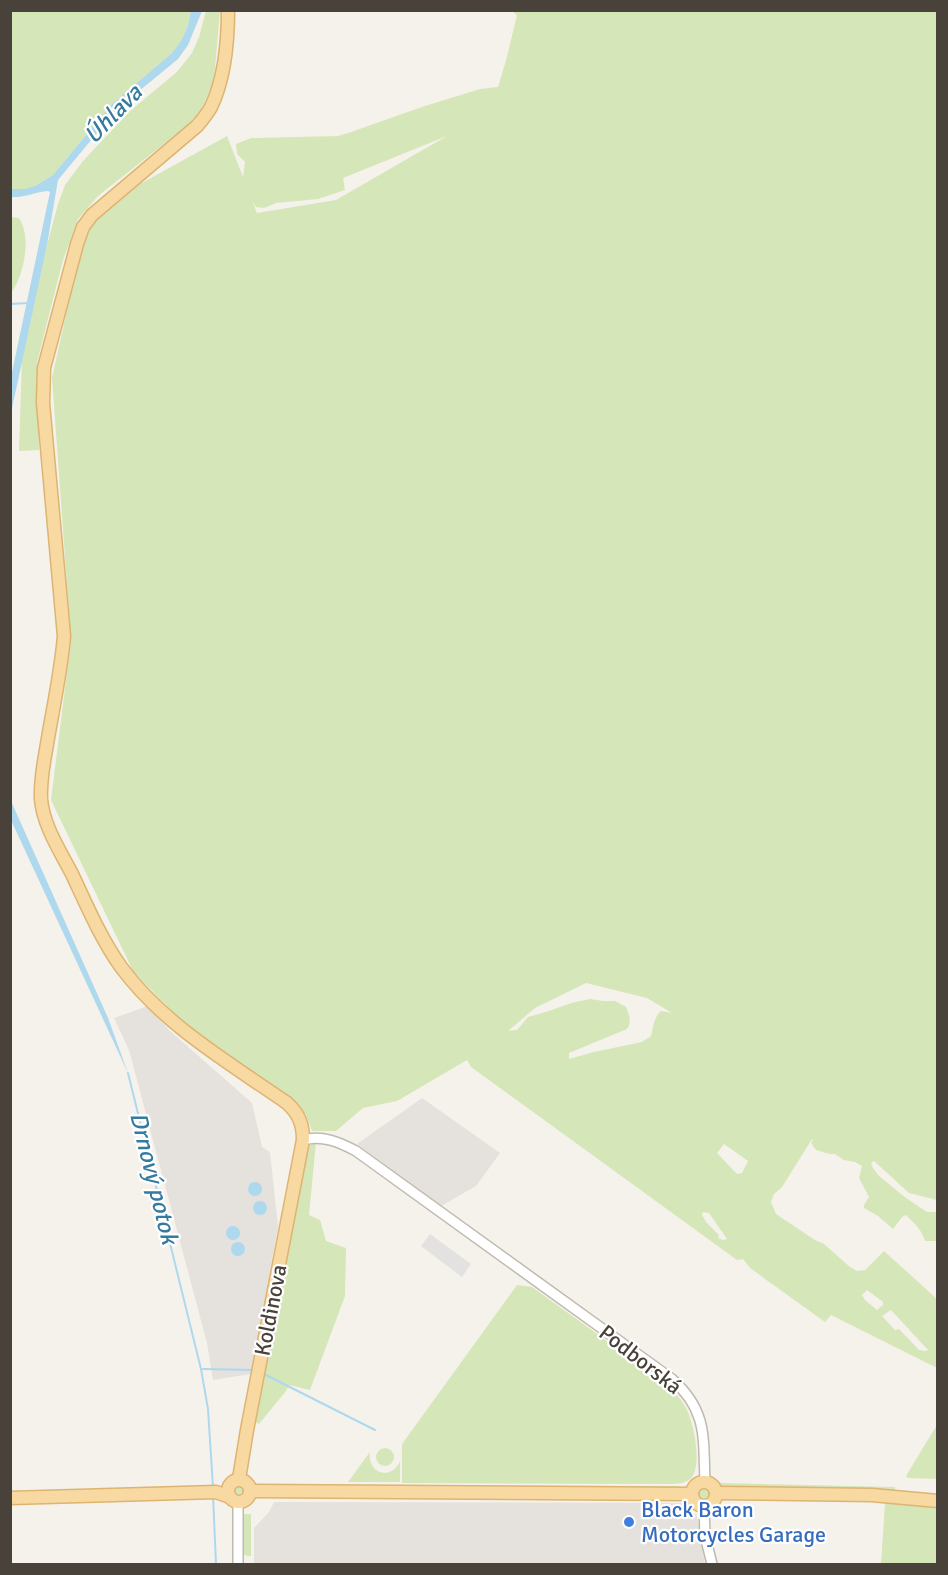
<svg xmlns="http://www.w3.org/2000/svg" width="948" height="1575" font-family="Signika,sans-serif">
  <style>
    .industrial { fill: #e5e1dd }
    .green { fill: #d5e6b8; fill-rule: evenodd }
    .parking { fill: #e4e2e0 }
    .water { fill: #aed8ed }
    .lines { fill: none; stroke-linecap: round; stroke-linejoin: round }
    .stream { stroke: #aed8ed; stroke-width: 2 }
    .minor-casing { stroke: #c0b9af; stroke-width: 12 }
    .major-casing { stroke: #ddb472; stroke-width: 15 }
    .minor { stroke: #fff; stroke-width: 9 }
    .major { stroke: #f8d9a2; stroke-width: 12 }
    .shop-dot { fill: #3f7fe0; stroke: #fff; stroke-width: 2 }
    .labels { text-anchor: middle; stroke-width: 4.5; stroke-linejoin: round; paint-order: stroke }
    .street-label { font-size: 22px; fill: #49423a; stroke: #fff }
    .shop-label { font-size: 22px; fill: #366cbe; stroke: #fff; text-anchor: start }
    .water-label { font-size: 24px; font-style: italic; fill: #357b9f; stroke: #fff }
  </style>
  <rect width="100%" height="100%" fill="#f5f2ec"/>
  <!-- industrial -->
  <g class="industrial">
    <path d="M148 1006 169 1030 252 1103 262 1147 270 1152 278 1226 251 1374 213 1380 207 1343 129 1050 114 1018Z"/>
    <path d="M422 1098 500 1153 476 1186 441 1206 357 1144Z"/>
    <path d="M274 1502 682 1503 697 1516 705 1564H254V1528L269 1512Z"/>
  </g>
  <!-- green -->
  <g class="green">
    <path d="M10 11H191L188 26 181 41 172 53 111 105 53 175 37 185 25 189H10Z"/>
    <path d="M206 11H220L214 80 202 108 189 124 98 196 78 219 63 260 37 362 39 450 19 451 22 358 47 245 58 204 65 185 83 161 130 111 177 72 192 53 199 37Z"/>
    <path d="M512 11H937V1200L909 1193 874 1161 871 1163 873 1168 879 1176 906 1198 927 1212H937V1241H925C922 1230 914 1223 906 1215L902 1217 893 1229 878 1216 864 1208V1205L869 1197 859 1178 862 1166 855 1162 844 1160 835 1154H830L816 1150 811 1143 813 1140 812 1139 782 1187 774 1194 771 1202 776 1214 815 1240 824 1244 850 1267 857 1271 865 1270 884 1251 937 1299V1368L831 1315 825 1322 750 1268 743 1259 737 1260 471 1067 467 1060 397 1101 363 1108 336 1131H312L306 1115 292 1099 192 1032 133 971 51 800 71 640 52 378 82 242 95 222 140 184 227 136 243 177 245 162 237 154 236 144 251 138 338 136 351 132 422 107 480 89 498 87 507 57 517 15ZM447 136 336 200 257 213 252 201 256 207 264 208 276 203 318 199 345 190 343 178ZM586 983 647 998 672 1013 661 1011C654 1017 653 1028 651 1036L642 1042 594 1052 569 1059V1053L627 1029C632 1023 629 1014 626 1007L615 1001H603L590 999 571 1003 549 1011 528 1017 517 1030 508 1031 535 1008ZM724 1144 748 1161 742 1173 737 1174 717 1153ZM703 1212 709 1213 727 1239 723 1240 718 1238 719 1235 706 1222 702 1215ZM867 1290 883 1302V1305L877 1310 865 1300 862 1295ZM891 1310 928 1350 926 1351 919 1350 899 1329 895 1330 882 1316Z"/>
    <path d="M11 217 19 218C32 238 24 275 11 293Z"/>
    <path d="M316 1142 309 1215 320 1220 326 1241 346 1248 345 1296 310 1390 289 1385 286 1391 259 1424 251 1419 263 1360C271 1350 276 1335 271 1323L305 1149 312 1143Z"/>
    <path d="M517 1285 532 1287 661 1380C671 1388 680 1397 686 1408 694 1423 702 1463 692 1477 687 1483 681 1483 674 1484L402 1483V1444Z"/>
    <path d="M937 1425V1479L908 1478 906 1476Z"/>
    <circle cx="385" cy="1457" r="9"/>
    <path d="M370 1452C367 1474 392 1481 400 1461V1482H348Z"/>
    <path d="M712 1479 721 1483 895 1487V1493L723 1488 719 1486Z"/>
    <circle cx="239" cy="1491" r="8"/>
    <path d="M344 1485 680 1486 681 1488H344Z"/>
    <circle cx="704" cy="1493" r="7"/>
    <path d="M885 1503 937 1508V1564H881Z"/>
    <path d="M243 1514H251V1556H247L241 1553 240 1546Z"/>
  </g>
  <!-- parking -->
  <path class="parking" d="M430 1234 471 1264 462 1277 421 1246Z"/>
  <!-- water -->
  <g class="water">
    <path d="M191 11H202L188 45 178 59 116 110 58 180 47 245 11 413V377L50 192 48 191C35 192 24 198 11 197V189H25L37 185 53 175 111 105 172 53 181 41 188 26Z"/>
    <path d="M11 801 108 1018 128 1073 11 820Z"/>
    <circle cx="255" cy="1189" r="7"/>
    <circle cx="260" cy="1208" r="7"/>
    <circle cx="233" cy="1233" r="7"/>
    <circle cx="238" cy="1249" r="7"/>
  </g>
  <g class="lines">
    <!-- stream -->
    <g class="stream">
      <path d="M10 304 29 303"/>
      <path d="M128 1073 201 1369 208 1409 213 1487"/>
      <path d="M203 1369 254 1370"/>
      <path d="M262 1373 375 1430"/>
      <path d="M213 1495 216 1564"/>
    </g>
    <!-- minor casing -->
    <g class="minor-casing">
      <g id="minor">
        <path d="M303 1140C323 1135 339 1142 356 1151L672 1379C708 1411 703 1438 705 1482"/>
        <path d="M238 1502V1564"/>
        <path d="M704 1505 705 1536 712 1564"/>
      </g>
    </g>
    <!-- major casing -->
    <g class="major-casing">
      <g id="major">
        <path d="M228 10C228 42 225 78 211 107 208 113 202 120 197 126L92 215 83 227 77 244 44 368 43 403 64 636C61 672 53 708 47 744 44 762 40 780 41 799 43 825 60 851 72 874 87 906 101 939 121 967 164 1025 228 1062 287 1103 299 1114 303 1124 303 1140L247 1430 239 1479"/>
        <circle cx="239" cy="1491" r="11"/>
        <circle cx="704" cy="1494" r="12"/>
        <path d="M250 1491 692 1494"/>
        <path d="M716 1493 872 1495 938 1501"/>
        <path d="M10 1498 216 1492 230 1497"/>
      </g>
    </g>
    <!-- minor -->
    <use href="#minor" class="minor"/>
    <!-- major -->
    <use href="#major" class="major"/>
  </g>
  <!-- markers -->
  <circle class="shop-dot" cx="629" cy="1522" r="6"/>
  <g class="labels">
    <!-- street labels -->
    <g class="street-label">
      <text transform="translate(270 1310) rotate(-79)" y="8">Koldinova</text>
      <text transform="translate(641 1359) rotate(38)" y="8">Podborská</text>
    </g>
    <!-- shop labels -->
    <g class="shop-label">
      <text x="641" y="1517">Black Baron<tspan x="641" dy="25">Motorcycles Garage</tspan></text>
    </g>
    <!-- water labels -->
    <g class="water-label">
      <text transform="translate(113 114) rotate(-46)" y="8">Úhlava</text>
      <text transform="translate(154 1178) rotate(76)" y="8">Drnový potok</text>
    </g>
  </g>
  <!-- border -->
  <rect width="948" height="1575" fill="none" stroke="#49423a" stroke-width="24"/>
</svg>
